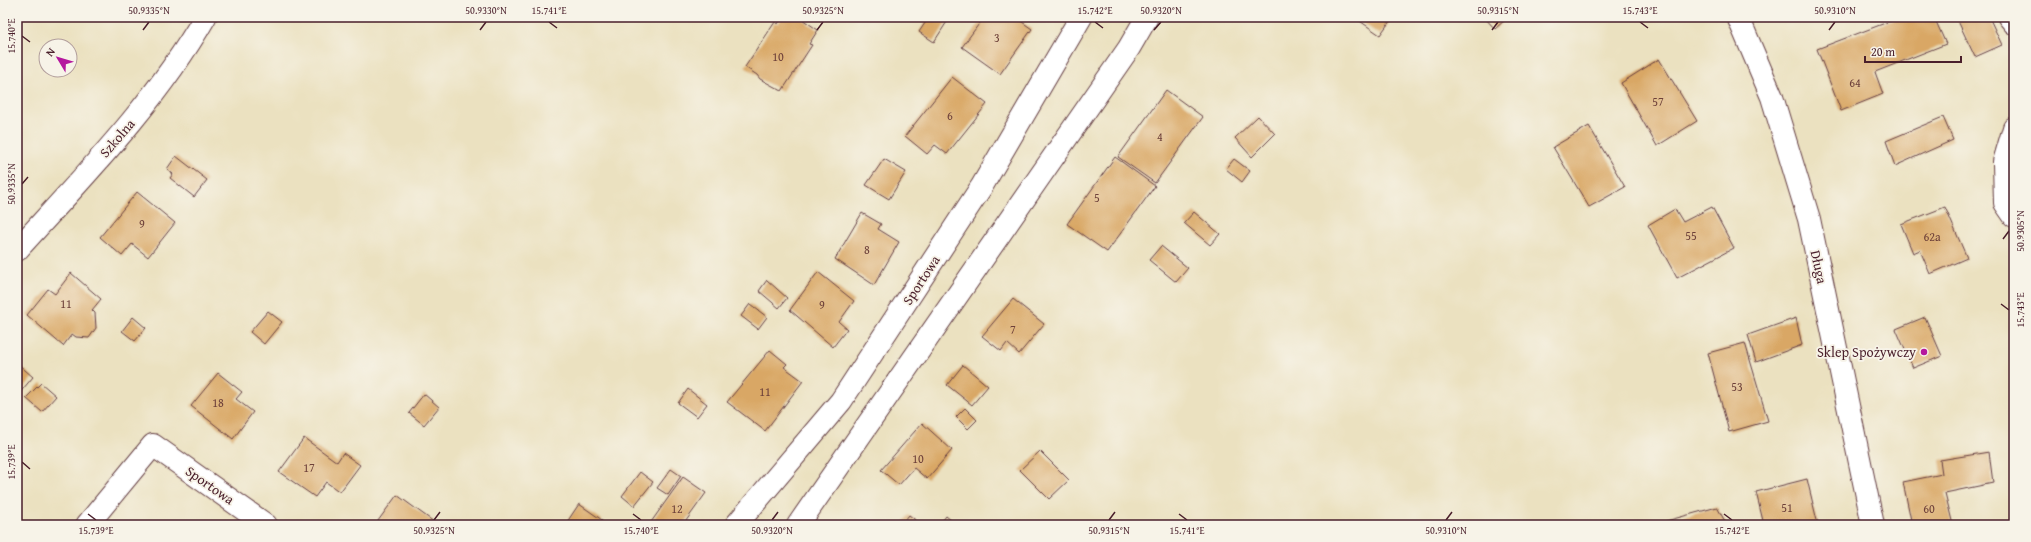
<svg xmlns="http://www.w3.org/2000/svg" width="2031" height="542" font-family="'Gentium Book Plus',serif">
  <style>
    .building { fill: #d9a765 }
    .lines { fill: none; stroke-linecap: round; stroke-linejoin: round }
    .minor-casing { stroke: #623c41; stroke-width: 24 }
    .minor { stroke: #fff; stroke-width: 22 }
    .ticks { fill: none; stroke: #4a1f2b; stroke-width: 1.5 }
    .poi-dot { fill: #b5179e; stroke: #f7f3e8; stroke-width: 1.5 }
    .labels { text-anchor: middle; stroke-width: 3.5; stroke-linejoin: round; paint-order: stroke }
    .number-label { font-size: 12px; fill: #6e413a }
    .street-label { font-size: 14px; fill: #4a1f2b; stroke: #f7f3e8 }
    .poi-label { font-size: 14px; fill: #4a1f2b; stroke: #f7f3e8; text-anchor: end }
    .neatline { fill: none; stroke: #4a1f2b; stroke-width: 1.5 }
    .ticks-label { font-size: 10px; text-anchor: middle; fill: #4a1f2b }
  </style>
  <rect width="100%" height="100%" fill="#f7f3e8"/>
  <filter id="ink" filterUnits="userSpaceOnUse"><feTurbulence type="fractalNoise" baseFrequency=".025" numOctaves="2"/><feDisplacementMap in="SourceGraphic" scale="8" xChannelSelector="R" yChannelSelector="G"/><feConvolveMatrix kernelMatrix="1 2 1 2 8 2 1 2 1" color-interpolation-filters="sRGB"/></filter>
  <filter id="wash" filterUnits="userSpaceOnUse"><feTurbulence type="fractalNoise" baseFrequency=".012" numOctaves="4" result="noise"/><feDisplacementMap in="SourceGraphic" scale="16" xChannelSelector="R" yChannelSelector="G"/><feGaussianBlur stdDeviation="0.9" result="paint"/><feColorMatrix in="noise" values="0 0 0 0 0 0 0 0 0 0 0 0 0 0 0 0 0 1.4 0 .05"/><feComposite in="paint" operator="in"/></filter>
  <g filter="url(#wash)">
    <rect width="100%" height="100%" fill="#ebe1c0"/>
    <g id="blocks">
      <!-- building -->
      <g class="building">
        <path d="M782 17H799L818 30 809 44 812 45 782 91 760 79 757 75 745 67 775 22 778 24Z"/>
        <path d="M929 17H950L934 42 919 32Z"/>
        <path d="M984 17H1015L1032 29 1000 74 962 47Z"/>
        <path d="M1354 17H1393L1380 35Z"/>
        <path d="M1484 17H1508L1495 29Z"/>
        <path d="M1901 17H1934L1946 44 1875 72 1883 94 1841 111 1817 49Z"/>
        <path d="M1966 17H1989L2002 45 1975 57 1958 21Z"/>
        <path d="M1659 59 1697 121 1657 146 1621 83Z"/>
        <path d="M952 77 987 104 947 154 935 145 927 154 905 136Z"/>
        <path d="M1166 90 1203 117 1155 183 1118 157Z"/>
        <path d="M1258 116 1275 134 1252 157 1235 138Z"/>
        <path d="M1943 117 1953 140 1895 166 1886 141Z"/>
        <path d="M1589 126 1625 187 1589 207 1553 147Z"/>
        <path d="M176 156 207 180 194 197 170 178 173 174 167 169Z"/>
        <path d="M1115 157 1155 186 1107 252 1067 224Z"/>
        <path d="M884 159 906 172 889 199 866 185Z"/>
        <path d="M1234 159 1250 171 1242 182 1226 169Z"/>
        <path d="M137 192 175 223 148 257 132 244 122 256 100 237Z"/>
        <path d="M1712 207 1734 248 1677 278 1648 225 1675 209 1683 222Z"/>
        <path d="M1945 207 1967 258 1930 274 1920 250 1913 253 1901 224Z"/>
        <path d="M1194 212 1220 234 1210 245 1184 223Z"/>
        <path d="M862 213 881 224 878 229 899 242 874 285 835 259Z"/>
        <path d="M1161 246 1188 268 1176 282 1149 260Z"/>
        <path d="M818 272 854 301 839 322 847 329 833 347 790 310Z"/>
        <path d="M71 273 101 299 92 310 95 313 96 328 89 338 76 337 72 334 63 346 27 315 48 289 55 294Z"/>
        <path d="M767 280 787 298 779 308 759 291Z"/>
        <path d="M1013 299 1044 324 1019 354 1007 343 1001 351 982 336Z"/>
        <path d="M750 304 767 317 758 329 741 316Z"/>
        <path d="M268 311 282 322 264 344 250 332Z"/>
        <path d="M133 317 146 328 135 341 122 331Z"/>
        <path d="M1925 317 1942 356 1913 368 1896 329Z"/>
        <path d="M1796 318 1802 345 1756 362 1748 335Z"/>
        <path d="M1745 343 1768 421 1729 432 1708 353Z"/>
        <path d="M770 350 787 364 784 367 803 381 765 431 727 402Z"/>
        <path d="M17 363 33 377 17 396Z"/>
        <path d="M963 365 988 386 972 405 947 385Z"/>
        <path d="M218 373 242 392 236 399 253 412 233 439 191 406Z"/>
        <path d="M41 383 56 396 42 412 26 398Z"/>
        <path d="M688 389 707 404 697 417 678 403Z"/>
        <path d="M424 394 439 407 424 425 409 413Z"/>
        <path d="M965 408 977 420 968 429 956 417Z"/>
        <path d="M922 423 952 450 927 479 914 468 899 485 881 470Z"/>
        <path d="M304 438 337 462 343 453 360 465 340 492 326 482 315 497 279 472Z"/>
        <path d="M1040 451 1069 480 1049 499 1020 470Z"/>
        <path d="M1989 452 1993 483 1945 493 1953 525H1912L1903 482 1942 474 1940 460Z"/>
        <path d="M671 469 681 476 668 495 657 488Z"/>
        <path d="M640 472 653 482 634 506 622 496Z"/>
        <path d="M683 477 706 493 683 525H649Z"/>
        <path d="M1807 479 1818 525H1764L1756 492Z"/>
        <path d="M397 495 434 522 432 525H375Z"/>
        <path d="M579 504 602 520 599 525H565Z"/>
        <path d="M1717 507 1727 525H1669L1666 521Z"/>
        <path d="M909 515 922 525H901Z"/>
        <path d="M946 516 957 525H939Z"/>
      </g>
    </g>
  </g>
  <g filter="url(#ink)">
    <use href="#blocks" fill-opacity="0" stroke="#623c41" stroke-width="1"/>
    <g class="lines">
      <!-- minor casing -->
      <g class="minor-casing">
        <g id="minor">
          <path d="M1738 17 1772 97 1809 219 1873 525"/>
          <path d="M2009 17 2014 23"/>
          <path d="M2014 128 2004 162 2005 203 2014 216"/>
          <path d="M17 250C84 176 155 104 205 17"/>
          <path d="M87 525 153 445 266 525"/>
          <path d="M736 525 841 401 982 186 1081 17"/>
          <path d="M798 525 1129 48 1147 17"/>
        </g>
      </g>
      <!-- minor -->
      <use href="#minor" class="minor"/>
    </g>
  </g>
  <!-- ticks -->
  <path class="ticks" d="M549 22 557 28M1095 22 1103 28M1640 22 1648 28M143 30 149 22M480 30 486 22M817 30 823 22M1154 30 1161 22M1492 30 1498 22M1829 30 1835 22M22 36 30 42M22 184 28 177M2003 239 2009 231M2001 304 2009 310M22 462 30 469M88 514 96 520M633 514 641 520M1179 514 1187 520M1724 514 1732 520M434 520 440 512M772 520 778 512M1109 520 1115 512M1446 520 1452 512"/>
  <!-- markers -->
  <circle class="poi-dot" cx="1924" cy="352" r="4"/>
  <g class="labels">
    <!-- number labels -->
    <g class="number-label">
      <text x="997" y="42">3</text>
      <text x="778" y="61">10</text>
      <text x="1855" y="87">64</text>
      <text x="1658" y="106">57</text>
      <text x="950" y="120">6</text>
      <text x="1160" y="141">4</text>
      <text x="1097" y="202">5</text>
      <text x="142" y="228">9</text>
      <text x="1691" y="240">55</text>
      <text x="1932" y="241">62a</text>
      <text x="867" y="254">8</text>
      <text x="66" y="308">11</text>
      <text x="822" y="309">9</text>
      <text x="1013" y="334">7</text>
      <text x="1737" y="391">53</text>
      <text x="765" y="396">11</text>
      <text x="218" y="407">18</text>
      <text x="918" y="463">10</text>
      <text x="309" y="472">17</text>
      <text x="1787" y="512">51</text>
      <text x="677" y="513">12</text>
      <text x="1929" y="513">60</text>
    </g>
    <!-- street labels -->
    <g class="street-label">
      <text transform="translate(117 138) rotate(-49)" y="5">Szkolna</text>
      <text transform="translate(1819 267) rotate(78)" y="5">Długa</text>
      <text transform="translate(921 280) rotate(-57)" y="5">Sportowa</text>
      <text transform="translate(210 485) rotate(35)" y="5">Sportowa</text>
    </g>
    <!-- poi labels -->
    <g class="poi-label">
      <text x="1916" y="357">Sklep Spożywczy</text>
    </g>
  </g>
  <!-- margin -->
  <rect width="2031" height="542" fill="none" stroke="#f7f3e8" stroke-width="44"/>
  <!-- north arrow -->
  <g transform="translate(58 58) rotate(308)"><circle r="19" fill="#f7f3e8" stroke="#b29e9c"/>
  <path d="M0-3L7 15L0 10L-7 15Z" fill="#b5179e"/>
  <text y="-6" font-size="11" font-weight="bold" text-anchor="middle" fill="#4a1f2b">N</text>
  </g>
  <!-- scale -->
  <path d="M1865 56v6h96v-6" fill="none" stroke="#4a1f2b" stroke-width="2"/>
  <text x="1871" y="56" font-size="12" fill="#4a1f2b" stroke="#f7f3e8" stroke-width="3" paint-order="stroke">20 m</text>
  <rect x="22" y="22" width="1987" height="498" class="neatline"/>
  <g class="ticks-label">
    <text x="149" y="14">50.9335°N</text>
    <text x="486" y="14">50.9330°N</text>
    <text x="549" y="14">15.741°E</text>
    <text x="823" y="14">50.9325°N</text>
    <text x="1095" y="14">15.742°E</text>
    <text x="1161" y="14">50.9320°N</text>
    <text x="1498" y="14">50.9315°N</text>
    <text x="1640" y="14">15.743°E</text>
    <text x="1835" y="14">50.9310°N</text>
    <text transform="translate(11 36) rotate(-90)" y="4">15.740°E</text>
    <text transform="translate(11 184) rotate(-90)" y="4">50.9335°N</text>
    <text transform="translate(2020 231) rotate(-90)" y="4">50.9305°N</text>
    <text transform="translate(2020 310) rotate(-90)" y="4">15.743°E</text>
    <text transform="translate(11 462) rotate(-90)" y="4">15.739°E</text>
    <text x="96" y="534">15.739°E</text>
    <text x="434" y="534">50.9325°N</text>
    <text x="641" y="534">15.740°E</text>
    <text x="772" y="534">50.9320°N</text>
    <text x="1109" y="534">50.9315°N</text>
    <text x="1187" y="534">15.741°E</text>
    <text x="1446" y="534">50.9310°N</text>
    <text x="1732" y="534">15.742°E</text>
  </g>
</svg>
